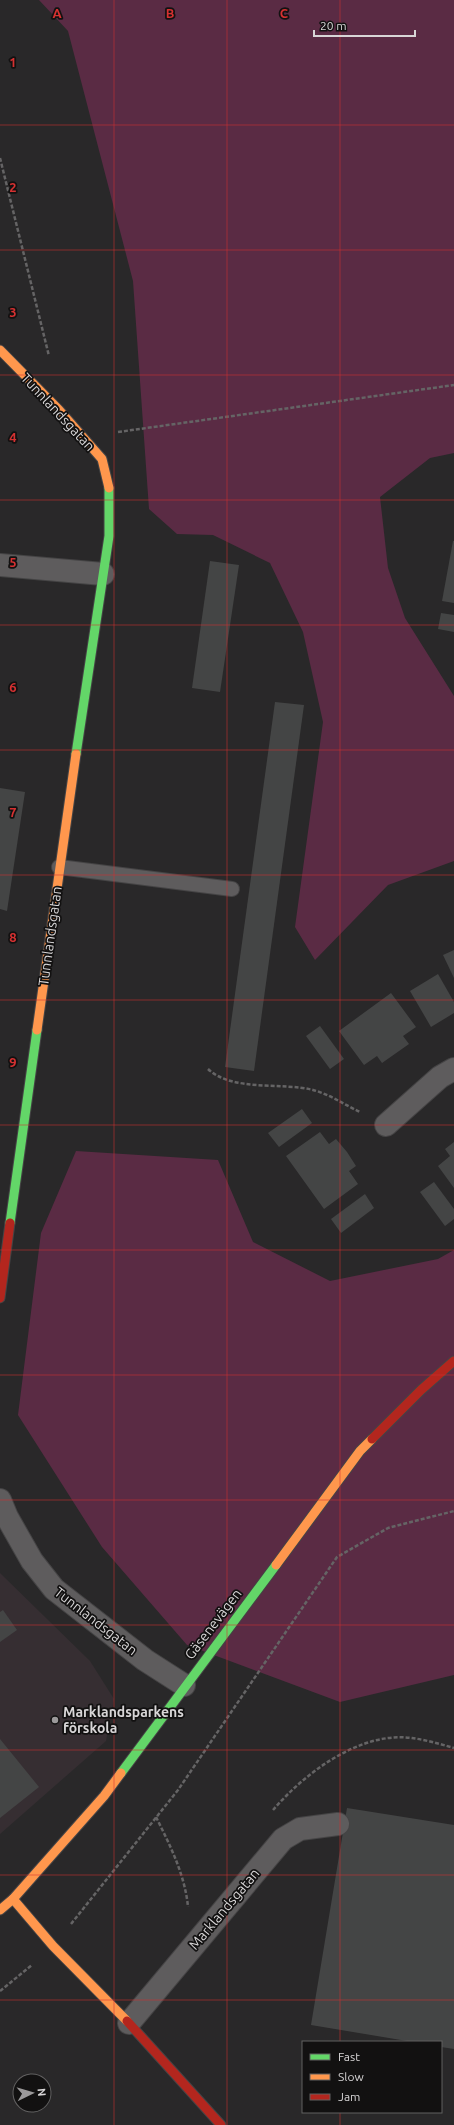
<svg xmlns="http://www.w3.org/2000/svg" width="454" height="2125" font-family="Ubuntu,sans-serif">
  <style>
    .built { fill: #362e32 }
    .green { fill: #5a2b44 }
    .building { fill: #444545 }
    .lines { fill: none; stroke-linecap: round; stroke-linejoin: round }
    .lane-casing { stroke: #454445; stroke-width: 16 }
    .street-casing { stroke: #454445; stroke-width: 24 }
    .fast-casing { stroke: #454445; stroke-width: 11 }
    .slow-casing { stroke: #454445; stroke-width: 11 }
    .jam-casing { stroke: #454445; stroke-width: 11 }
    .path { stroke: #656465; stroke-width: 2.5; stroke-dasharray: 4 2; stroke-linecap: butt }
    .lane { stroke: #5e5c5d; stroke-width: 14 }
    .street { stroke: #5e5c5d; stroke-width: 22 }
    .fast { stroke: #63d668; stroke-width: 9 }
    .slow { stroke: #ff974d; stroke-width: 9 }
    .jam { stroke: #b3261e; stroke-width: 9 }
    .grid { fill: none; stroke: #d63131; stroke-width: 1; stroke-opacity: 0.55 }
    .poi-dot { fill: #9b999a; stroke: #121111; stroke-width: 1.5 }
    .labels { text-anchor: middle; stroke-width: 3.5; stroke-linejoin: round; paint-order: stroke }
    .street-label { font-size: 14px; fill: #d8d6d7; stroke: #121111 }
    .poi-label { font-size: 14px; font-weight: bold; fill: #d8d6d7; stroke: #121111; text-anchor: start }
    .grid-label { font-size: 13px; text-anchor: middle; font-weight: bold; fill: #d63131; stroke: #121111; stroke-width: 3.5; stroke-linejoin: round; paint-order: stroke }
  </style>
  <rect width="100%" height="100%" fill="#292829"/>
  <!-- built -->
  <path class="built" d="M0 1573 90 1661 114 1699 106 1741 0 1834Z"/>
  <!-- green -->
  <g class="green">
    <path d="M39 0H454V453L430 458 380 497 388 568 405 618 454 696V861L388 885 315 960 295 927 323 722 303 632 270 563 213 535 177 534 149 509 133 281 68 31Z"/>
    <path d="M76 1151 218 1160 253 1242 330 1281 438 1259 454 1250V1675L340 1702 187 1645 102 1547 18 1415 41 1233Z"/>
  </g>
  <!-- building -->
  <g class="building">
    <path d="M453 541H454V603L442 601Z"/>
    <path d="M210 561 239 565 220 692 192 688Z"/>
    <path d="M441 613 454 615V632L438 629Z"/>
    <path d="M275 702 304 705 254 1071 225 1067Z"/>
    <path d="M0 788 25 792 7 911 0 909Z"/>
    <path d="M454 950V978L443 955Z"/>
    <path d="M438 974 454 1002V1013L431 1027 410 991Z"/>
    <path d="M391 993 416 1027 403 1036 409 1044 382 1063 377 1056 364 1065 339 1031Z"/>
    <path d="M320 1026 344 1059 330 1069 306 1036Z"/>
    <path d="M302 1109 312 1123 279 1147 268 1133Z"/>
    <path d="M320 1132 329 1144 336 1139 347 1152 356 1166 349 1171 358 1184 324 1209 286 1156Z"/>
    <path d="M454 1142V1188L438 1166 450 1156 445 1149Z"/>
    <path d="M434 1182 454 1209V1219L445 1226 420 1192Z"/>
    <path d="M365 1194 374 1208 341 1233 331 1219Z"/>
    <path d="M3 1610 17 1630 0 1642V1612Z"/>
    <path d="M0 1739 39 1787 0 1818Z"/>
    <path d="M347 1808 454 1825V2049L441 2047V2042H413L311 2025Z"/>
  </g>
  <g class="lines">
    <!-- lane casing -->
    <g class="lane-casing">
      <path id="lane" d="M59 867 232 889"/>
    </g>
    <!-- street casing -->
    <g class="street-casing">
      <g id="street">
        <path d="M0 565 103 574"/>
        <path d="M386 1125 440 1077 454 1069"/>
        <path d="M0 1500 7 1517 32 1561 54 1589 145 1660 184 1685"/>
        <path d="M129 2023 283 1839 300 1829 338 1824"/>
      </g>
    </g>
    <!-- fast casing -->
    <g class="fast-casing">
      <g id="fast">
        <path d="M76 754 109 536V488"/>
        <path d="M10 1223 37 1030"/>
        <path d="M121 1773 276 1565"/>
      </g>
    </g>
    <!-- slow casing -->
    <g class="slow-casing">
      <g id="slow">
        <path d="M0 350 59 410 102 459 109 488"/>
        <path d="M37 1030 76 754"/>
        <path d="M276 1565 360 1451 372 1439"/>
        <path d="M13 1899 53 1946 127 2021"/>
        <path d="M0 1910 13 1899 104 1796 121 1773"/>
      </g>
    </g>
    <!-- jam casing -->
    <g class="jam-casing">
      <g id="jam">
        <path d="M0 1298 10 1223"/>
        <path d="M372 1439 421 1390 454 1361"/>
        <path d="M127 2021 221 2125"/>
      </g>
    </g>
    <!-- path -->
    <g class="path">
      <path d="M0 158 49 356"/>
      <path d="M118 432 454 385"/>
      <path d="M208 1069C232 1092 283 1082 313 1090 329 1094 345 1105 360 1112"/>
      <path d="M273 1810C305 1773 360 1731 412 1738 426 1740 440 1744 454 1748"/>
      <path d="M156 1817C170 1845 185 1875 188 1907"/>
      <path d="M71 1924 178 1790 337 1557 388 1528 454 1511"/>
      <path d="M0 1991 32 1965"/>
    </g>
    <!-- lane -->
    <use href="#lane" class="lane"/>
    <!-- street -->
    <use href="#street" class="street"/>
    <!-- fast -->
    <use href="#fast" class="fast"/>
    <!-- slow -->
    <use href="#slow" class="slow"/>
    <!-- jam -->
    <use href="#jam" class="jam"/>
  </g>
  <!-- grid -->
  <path class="grid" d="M114 0V2125M227 0V2125M340 0V2042M0 125H454M0 250H454M0 375H454M0 500H454M0 625H454M0 750H454M0 875H454M0 1000H454M0 1125H454M0 1250H454M0 1375H454M0 1500H454M0 1625H454M0 1750H454M0 1875H454M0 2000H454M340 2112V2125"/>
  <!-- markers -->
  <circle class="poi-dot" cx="55" cy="1720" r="4"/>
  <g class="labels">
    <!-- street labels -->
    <g class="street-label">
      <text transform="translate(58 412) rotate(47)" y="5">Tunnlandsgatan</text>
      <text transform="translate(50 936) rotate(-82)" y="5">Tunnlandsgatan</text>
      <text transform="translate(96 1621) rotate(38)" y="5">Tunnlandsgatan</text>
      <text transform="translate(213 1624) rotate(-53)" y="5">Gäsenevägen</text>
      <text transform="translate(224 1909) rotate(-50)" y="5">Marklandsgatan</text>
    </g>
    <!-- poi labels -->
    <g class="poi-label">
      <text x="63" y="1717">Marklandsparkens<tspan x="63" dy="16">förskola</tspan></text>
    </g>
  </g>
  <g class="grid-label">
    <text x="57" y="18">A</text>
    <text x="170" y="18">B</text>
    <text x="284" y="18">C</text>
    <text x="13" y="67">1</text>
    <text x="13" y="192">2</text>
    <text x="13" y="317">3</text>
    <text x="13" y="442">4</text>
    <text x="13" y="567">5</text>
    <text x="13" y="692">6</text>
    <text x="13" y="817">7</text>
    <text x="13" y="942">8</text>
    <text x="13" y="1067">9</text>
  </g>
  <!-- legend -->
  <rect x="302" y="2041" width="140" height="72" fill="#121111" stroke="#616060"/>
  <rect x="310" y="2054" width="20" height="6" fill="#63d668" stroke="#616060"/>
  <text x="338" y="2061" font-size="12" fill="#d8d6d7">Fast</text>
  <rect x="310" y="2074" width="20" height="6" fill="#ff974d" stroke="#616060"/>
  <text x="338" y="2081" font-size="12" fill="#d8d6d7">Slow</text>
  <rect x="310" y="2094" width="20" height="6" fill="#b3261e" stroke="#616060"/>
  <text x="338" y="2101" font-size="12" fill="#d8d6d7">Jam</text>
  <!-- north arrow -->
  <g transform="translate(32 2093) rotate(85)"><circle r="19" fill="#121111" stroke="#616060"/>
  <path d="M0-3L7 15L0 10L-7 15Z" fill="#9b999a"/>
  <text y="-6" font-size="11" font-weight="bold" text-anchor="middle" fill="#d8d6d7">N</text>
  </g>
  <!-- scale -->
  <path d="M314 30v6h101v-6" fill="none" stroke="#d8d6d7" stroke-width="2"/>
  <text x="320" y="30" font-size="12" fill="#d8d6d7" stroke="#121111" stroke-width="3" paint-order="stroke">20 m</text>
</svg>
